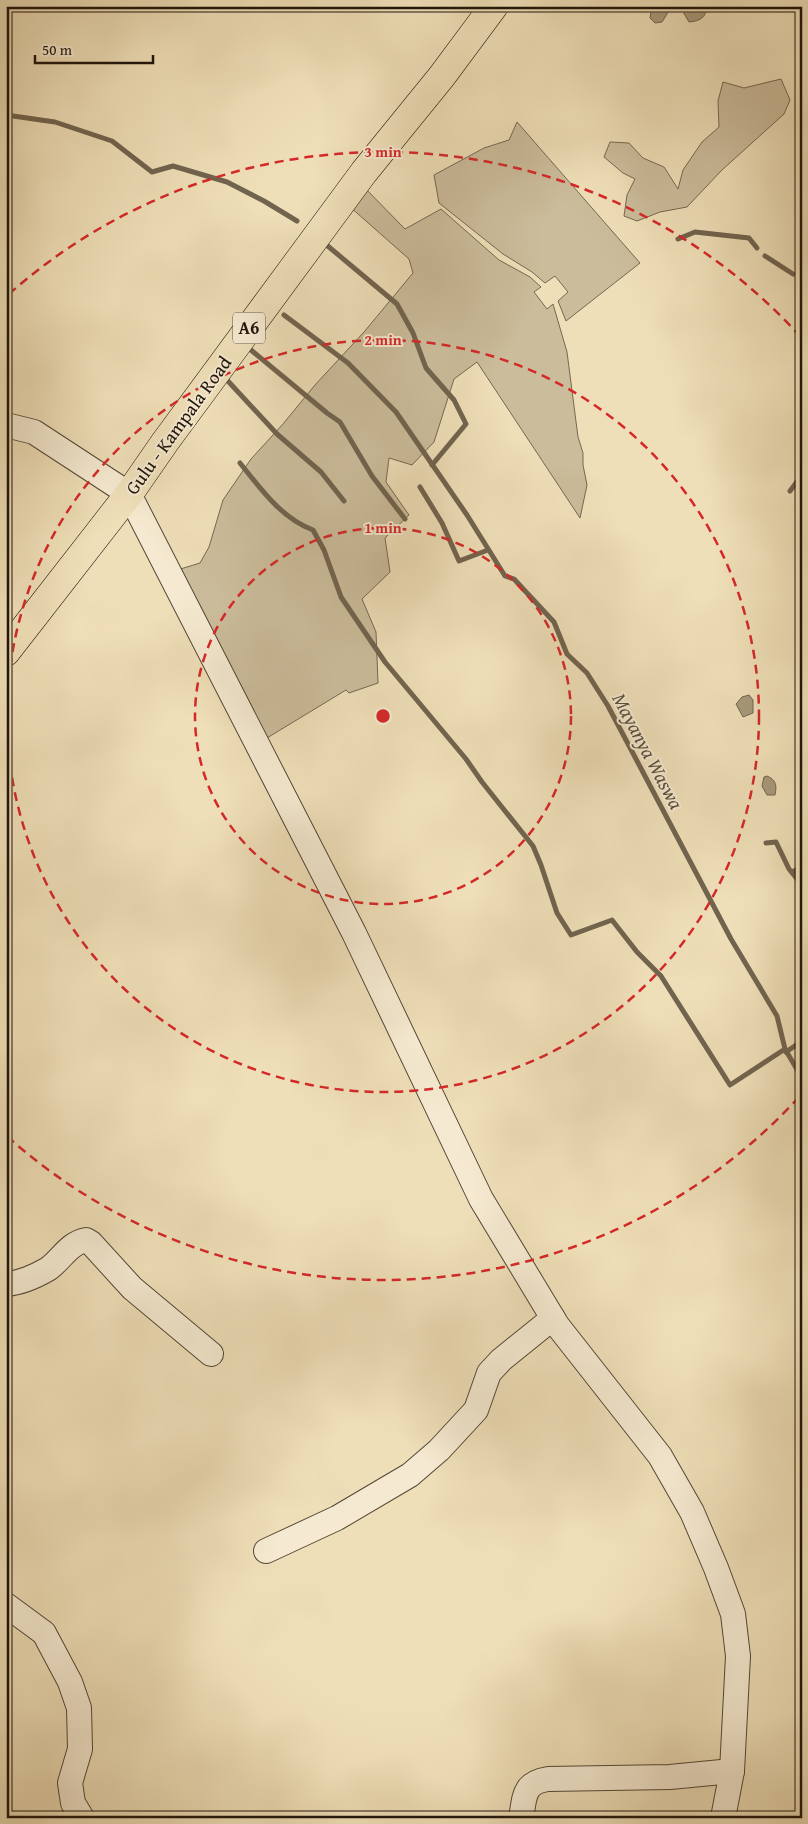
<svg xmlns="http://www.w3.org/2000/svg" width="808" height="1824" font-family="'Gentium Book Plus',serif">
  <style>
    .green { fill: #cbbc9b; stroke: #746853 }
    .water { fill: #a89a7d; stroke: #71644f }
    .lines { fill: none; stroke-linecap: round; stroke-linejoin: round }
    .stream { stroke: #71644f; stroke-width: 5 }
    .minor-casing { stroke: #524736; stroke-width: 26 }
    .major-casing { stroke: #1e140b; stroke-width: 29 }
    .minor { stroke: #f5ead1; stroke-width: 24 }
    .major { stroke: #efdfb8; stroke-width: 28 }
    .ring { fill: none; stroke: #d62828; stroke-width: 2.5; stroke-dasharray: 9 6 }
    .labels { text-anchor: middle; stroke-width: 4; stroke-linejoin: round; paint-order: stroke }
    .shield { fill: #f5ead1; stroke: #5e5446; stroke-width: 1 }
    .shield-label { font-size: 18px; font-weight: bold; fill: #1e140b }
    .street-label { font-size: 19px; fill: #1e140b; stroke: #f5ead1 }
    .water-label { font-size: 20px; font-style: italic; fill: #5c503e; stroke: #f5ead1 }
    .centre { fill: #d62828; stroke: #f5ead1; stroke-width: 2.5 }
    .ring-label { font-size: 15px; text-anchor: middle; font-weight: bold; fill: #d62828; stroke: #f5ead1; stroke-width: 4; stroke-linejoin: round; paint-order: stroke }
  </style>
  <rect width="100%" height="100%" fill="#efdfb8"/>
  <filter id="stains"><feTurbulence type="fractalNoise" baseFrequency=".004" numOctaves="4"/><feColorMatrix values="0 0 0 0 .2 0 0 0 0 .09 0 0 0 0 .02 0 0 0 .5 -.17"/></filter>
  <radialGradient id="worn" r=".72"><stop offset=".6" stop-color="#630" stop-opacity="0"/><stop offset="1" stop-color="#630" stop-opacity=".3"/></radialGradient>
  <!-- green -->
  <g class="green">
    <path d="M781 79 790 100 784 114 722 170 687 207 660 212 637 221 624 216 627 195 635 179 623 173 604 157 610 142 629 143 643 158 664 167 678 189 683 170 702 142 719 127 718 101 723 82 744 88Z"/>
    <path d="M517 122 640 263 566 321 558 301 568 292 555 276 545 283 532 272 503 254 439 203 434 175 484 148 509 140Z"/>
    <path d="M362 185 405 229 441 209 499 260 530 277 541 287 534 292 547 309 553 304 567 352 578 437 583 453V465L587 485 580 518 477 362 454 379 434 442 412 465 389 458 386 482 409 515 385 538 390 572 362 599 376 632 378 683 349 693 346 690 262 741 174 571 200 563 209 547 223 500 251 459 283 424 315 385 364 332 413 273 409 259 349 206Z"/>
  </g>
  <!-- water -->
  <g class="water">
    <path d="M652 6H672L662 22 655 23 650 18Z"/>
    <path d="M684 6H707C706 18 700 21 689 22L682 10Z"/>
    <path d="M749 695 753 700V713L743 717 736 704 742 697Z"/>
    <path d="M767 776C776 780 777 785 775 795H767L762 786 764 777Z"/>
  </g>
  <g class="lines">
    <!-- stream -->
    <g class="stream">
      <path d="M6 115 55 122 112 141 152 172 173 166 227 182 264 201 297 221"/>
      <path d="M678 239 695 232 749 238 757 248"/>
      <path d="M323 242 397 304 413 333 426 368 454 400 466 424 432 465"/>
      <path d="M765 256 793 274"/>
      <path d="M284 315 348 363 396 412 467 515 505 576 514 579 554 622 567 654 587 673 608 706 731 939 777 1016 785 1049 802 1078"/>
      <path d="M251 350 327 413 340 422 372 476 405 519"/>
      <path d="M227 380 277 434 321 472 344 501"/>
      <path d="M240 463C261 489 281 518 313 530L324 550 341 597 385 662 466 759 482 782 533 846 541 865 557 913 571 935 612 920 637 952 661 976 730 1085 785 1049"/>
      <path d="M420 487 442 523 459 561 488 550"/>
      <path d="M790 491 802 475"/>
      <path d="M766 843 776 842 789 869 802 885"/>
      <path d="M792 872 802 867"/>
      <path d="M786 1052 802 1041"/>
    </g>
    <!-- minor casing -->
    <g class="minor-casing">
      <g id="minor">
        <path d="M6 425 34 432 129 494 354 933 481 1199 557 1325 660 1456 692 1512 716 1568 733 1614 738 1656 732 1771 723 1818"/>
        <path d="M6 1284C20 1283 36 1276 48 1269 61 1260 69 1243 86 1240L91 1243 132 1288 211 1354"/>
        <path d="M266 1551 337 1518 410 1475 439 1450 476 1410 489 1373 501 1360 553 1318"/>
        <path d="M6 1605 44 1633 70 1682 79 1708 80 1749 70 1783 73 1803 82 1818"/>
        <path d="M521 1818C525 1796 523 1783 548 1779L670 1777 732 1771"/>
      </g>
    </g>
    <!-- major casing -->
    <g class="major-casing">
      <path id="major" d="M6 652 129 494 165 442 364 172 442 76 494 6"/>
    </g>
    <!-- minor -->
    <use href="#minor" class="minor"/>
    <!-- major -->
    <use href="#major" class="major"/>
  </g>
  <!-- distance rings -->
  <g class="ring">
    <circle cx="383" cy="716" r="188"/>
    <circle cx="383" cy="716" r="376"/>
    <path d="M799 1097A564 564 0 0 1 9 1138M9 294A564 564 0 0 1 799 335"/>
  </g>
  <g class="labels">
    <!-- shield labels -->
    <rect class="shield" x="233" y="312.5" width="32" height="31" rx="4"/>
    <g class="shield-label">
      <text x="249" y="334">A6</text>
    </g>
    <!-- street labels -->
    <g class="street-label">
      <text transform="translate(178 425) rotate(-54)" y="7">Gulu - Kampala Road</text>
    </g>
    <!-- water labels -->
    <g class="water-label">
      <text transform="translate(648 751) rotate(62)" y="7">Mayanya Waswa</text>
    </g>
  </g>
  <circle cx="383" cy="716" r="8" class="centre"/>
  <g class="ring-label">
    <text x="383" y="157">3 min</text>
    <text x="383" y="345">2 min</text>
    <text x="383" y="533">1 min</text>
  </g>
  <!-- margin -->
  <rect width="808" height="1824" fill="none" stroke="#efdfb8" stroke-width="25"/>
  <rect x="8" y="8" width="793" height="1809" fill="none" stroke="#1e140b" stroke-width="2.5"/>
  <rect x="12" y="12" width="783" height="1799" fill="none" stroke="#1e140b"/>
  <!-- scale -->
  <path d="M35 55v8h118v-8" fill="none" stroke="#1e140b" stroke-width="2.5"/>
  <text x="42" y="55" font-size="15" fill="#1e140b" stroke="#f5ead1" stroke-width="4" paint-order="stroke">50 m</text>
  <rect width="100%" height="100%" filter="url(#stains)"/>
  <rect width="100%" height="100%" fill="url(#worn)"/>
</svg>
